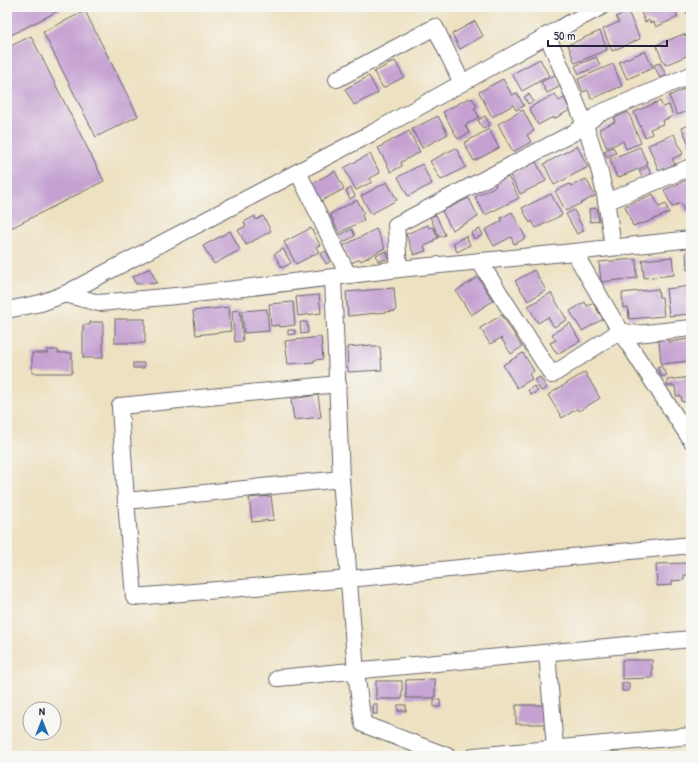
<svg xmlns="http://www.w3.org/2000/svg" width="698" height="763" font-family="'Patrick Hand',sans-serif">
  <style>
    .building { fill: #c5a1d1 }
    .lines { fill: none; stroke-linecap: round; stroke-linejoin: round }
    .minor-casing { stroke: #69656a; stroke-width: 18 }
    .minor { stroke: #fff; stroke-width: 16 }
  </style>
  <rect width="100%" height="100%" fill="#f6f6f2"/>
  <filter id="ink" filterUnits="userSpaceOnUse"><feTurbulence type="fractalNoise" baseFrequency=".025" numOctaves="2"/><feDisplacementMap in="SourceGraphic" scale="8" xChannelSelector="R" yChannelSelector="G"/><feConvolveMatrix kernelMatrix="1 2 1 2 8 2 1 2 1" color-interpolation-filters="sRGB"/></filter>
  <filter id="wash" filterUnits="userSpaceOnUse"><feTurbulence type="fractalNoise" baseFrequency=".012" numOctaves="4" result="noise"/><feDisplacementMap in="SourceGraphic" scale="16" xChannelSelector="R" yChannelSelector="G"/><feGaussianBlur stdDeviation="0.9" result="paint"/><feColorMatrix in="noise" values="0 0 0 0 0 0 0 0 0 0 0 0 0 0 0 0 0 1.4 0 .05"/><feComposite in="paint" operator="in"/></filter>
  <g filter="url(#wash)">
    <rect width="100%" height="100%" fill="#ede1c1"/>
    <g id="blocks">
      <!-- building -->
      <g class="building">
        <path d="M7 7H61L62 9 7 37Z"/>
        <path d="M639 7H674L678 17 656 27 654 22 650 23 649 20 645 22Z"/>
        <path d="M684 7H691V13L687 14Z"/>
        <path d="M85 11 138 116 96 137 43 32Z"/>
        <path d="M628 11 640 39 612 51 603 29 619 22 616 17Z"/>
        <path d="M475 21 483 36 460 49 452 34Z"/>
        <path d="M600 31 607 50 575 63 568 45Z"/>
        <path d="M684 34 685 36 689 34 691 38V54L665 65 656 45Z"/>
        <path d="M31 36 104 181 7 230V48Z"/>
        <path d="M645 51 653 68 627 79 619 62Z"/>
        <path d="M596 57 600 65 579 74 575 66Z"/>
        <path d="M540 59 549 76 522 91 512 74Z"/>
        <path d="M395 61 404 77 383 88 374 72Z"/>
        <path d="M660 63 666 75 660 78 654 65Z"/>
        <path d="M613 64 622 86 591 99 588 90 583 92 578 79Z"/>
        <path d="M555 75 561 86 547 93 541 82Z"/>
        <path d="M369 76 378 93 354 105 345 89Z"/>
        <path d="M503 79 512 95 517 93 524 106 516 110 513 105 492 117 479 92Z"/>
        <path d="M691 86V110L677 115 669 96Z"/>
        <path d="M529 94 533 101 528 104 524 97Z"/>
        <path d="M555 94 559 101 564 98 570 110 554 119 553 117 538 125 529 108Z"/>
        <path d="M469 98 470 100 472 98 477 106 474 108 479 117 465 125 469 133 458 139 443 112Z"/>
        <path d="M660 101 663 107 669 105 673 116 662 121 663 124 650 129 652 134 645 137 634 112Z"/>
        <path d="M523 110 534 131 527 135 531 142 513 152 498 124Z"/>
        <path d="M628 112 641 143 626 149 623 141 607 148 599 129 615 122 614 118Z"/>
        <path d="M438 116 448 134 422 148 412 129Z"/>
        <path d="M485 116 490 125 483 129 478 120Z"/>
        <path d="M691 124V149L682 128Z"/>
        <path d="M489 129 499 148 474 161 464 143Z"/>
        <path d="M409 131 420 152 401 162 402 166 391 172 378 148Z"/>
        <path d="M674 134 683 154 672 159 675 164 659 171 648 145Z"/>
        <path d="M577 146 588 167 554 185 544 164Z"/>
        <path d="M613 147 616 153 607 157 604 151Z"/>
        <path d="M640 147 648 165 617 178 610 159Z"/>
        <path d="M456 148 466 167 441 180 430 161Z"/>
        <path d="M370 154 380 173 370 178 372 182 356 190 344 168Z"/>
        <path d="M536 162 546 181 520 194 510 175Z"/>
        <path d="M422 164 432 184 408 196 398 177Z"/>
        <path d="M648 167 652 176 643 179 639 171Z"/>
        <path d="M335 171 344 189 321 201 311 184Z"/>
        <path d="M508 177 519 198 485 215 475 197 496 186 495 183Z"/>
        <path d="M691 178V210L685 213 681 203 672 207 664 190Z"/>
        <path d="M586 179 595 196 566 211 555 191 570 184 571 186Z"/>
        <path d="M387 182 397 200 371 214 361 196Z"/>
        <path d="M351 188 355 196 350 199 346 191Z"/>
        <path d="M551 194 562 215 536 228 532 221 530 223 522 208Z"/>
        <path d="M653 194 659 207 666 204 669 213 642 224V223L633 226 625 206Z"/>
        <path d="M469 198 478 217 452 230 442 211Z"/>
        <path d="M357 200 364 213 362 215 364 220 339 233 330 214Z"/>
        <path d="M597 208 599 221 590 222 589 209Z"/>
        <path d="M574 210 584 231 577 234 566 214Z"/>
        <path d="M512 212 526 238 514 244 511 237 494 246 485 230 502 221 501 218Z"/>
        <path d="M436 215 445 235 439 237 430 217Z"/>
        <path d="M255 216 256 220 263 216 271 231 246 245 238 230 246 226 244 222Z"/>
        <path d="M428 225 429 228 433 227 438 238 433 240 434 242 424 246 426 251 414 255 406 234Z"/>
        <path d="M311 228 320 245 316 247 319 252 296 264 284 242Z"/>
        <path d="M352 229 355 236 342 243 338 236Z"/>
        <path d="M376 229 385 248 361 261 360 259 351 263 343 246Z"/>
        <path d="M480 229 483 235 474 239 471 233Z"/>
        <path d="M230 231 240 250 214 264 203 246Z"/>
        <path d="M466 236 470 245 457 252 453 243Z"/>
        <path d="M283 249 291 263 282 268 274 254Z"/>
        <path d="M326 251 331 261 326 264 320 254Z"/>
        <path d="M387 251 388 259 378 261 376 255Z"/>
        <path d="M691 251V269L687 270 686 252Z"/>
        <path d="M672 257 674 275 644 278 642 260Z"/>
        <path d="M636 259 637 278 601 282 599 262Z"/>
        <path d="M150 268 157 283 136 284 132 277Z"/>
        <path d="M534 270 546 290 528 301 515 281Z"/>
        <path d="M478 277 493 301 471 315 456 291Z"/>
        <path d="M691 286V314L669 316 666 289Z"/>
        <path d="M394 288 396 311 348 316 346 292Z"/>
        <path d="M658 289 659 297H662L664 316 629 319 628 307 623 308 622 293Z"/>
        <path d="M551 293 567 320 554 327 548 317 538 323 528 306Z"/>
        <path d="M319 295 321 313 298 316 296 297Z"/>
        <path d="M293 302 295 325 280 327V325L271 326 269 304Z"/>
        <path d="M585 302 587 306 593 303 603 319 582 331 570 311Z"/>
        <path d="M229 307 231 331 196 335 193 311Z"/>
        <path d="M267 309 269 331 244 333 242 311Z"/>
        <path d="M240 310 243 341 235 342 232 311Z"/>
        <path d="M502 315 522 347 511 354 501 338 490 344 480 328Z"/>
        <rect x="115" y="319" width="30" height="24"/>
        <path d="M90 322H103V358H83V325H90Z"/>
        <path d="M300 322H307L308 333 301 334Z"/>
        <path d="M570 323 580 341 557 354 550 343 556 340 552 334Z"/>
        <path d="M288 330H295V334L288 335Z"/>
        <path d="M321 337 323 359 314 360V362L288 364 285 341Z"/>
        <path d="M668 339V342L689 339 691 361 661 364 659 340Z"/>
        <path d="M372 345V347H380L382 370 348 372 347 347Z"/>
        <path d="M47 350H58V353H72V373H32V353H47Z"/>
        <path d="M523 353 534 371 529 374 532 379 517 388 503 365Z"/>
        <rect x="133" y="363" width="11" height="5"/>
        <path d="M661 366 667 375 662 377 657 368Z"/>
        <path d="M585 372 600 398 579 411 577 409 562 418 548 395Z"/>
        <path d="M540 377 547 388 541 391 534 380Z"/>
        <path d="M691 377V401L682 402 681 396H676L675 386H667V380Z"/>
        <path d="M534 386 538 391 531 395 528 390Z"/>
        <path d="M318 395 321 417 294 420 291 399Z"/>
        <path d="M271 496 274 520 252 522 249 498Z"/>
        <path d="M688 563 689 575H684V580L672 581V585L657 586 656 564Z"/>
        <path d="M622 660H652V678L622 679Z"/>
        <path d="M435 679V698H406V680Z"/>
        <rect x="376" y="681" width="26" height="18"/>
        <rect x="622" y="683" width="7" height="8"/>
        <rect x="434" y="700" width="6" height="7"/>
        <rect x="373" y="704" width="4" height="10"/>
        <rect x="398" y="705" width="8" height="6"/>
        <rect x="516" y="705" width="31" height="19"/>
      </g>
    </g>
  </g>
  <g filter="url(#ink)">
    <use href="#blocks" fill-opacity="0" stroke="#69656a" stroke-width="1"/>
    <g class="lines">
      <!-- minor casing -->
      <g class="minor-casing">
        <g id="minor">
          <path d="M547 35C569 86 593 136 604 190 608 209 610 228 613 247"/>
          <path d="M337 79 435 27 462 83"/>
          <path d="M298 172 348 275"/>
          <path d="M606 202 691 167"/>
          <path d="M574 252 620 331 691 440"/>
          <path d="M479 261 552 375 620 331 637 334 691 328"/>
          <path d="M399 269 396 225 573 133 585 125 598 114 691 75"/>
          <path d="M333 277 341 479 356 672 363 724 447 756"/>
          <path d="M65 294 99 303 186 295 399 269 574 252 691 239"/>
          <path d="M7 310 41 303 65 294 374 132 568 24 601 7"/>
          <path d="M338 384 120 406 126 501 134 597 349 579 691 545"/>
          <path d="M126 501 341 479"/>
          <path d="M547 653 555 748"/>
          <path d="M278 678 691 639"/>
          <path d="M474 756 691 736"/>
        </g>
      </g>
      <!-- minor -->
      <use href="#minor" class="minor"/>
    </g>
  </g>
  <!-- margin -->
  <rect width="698" height="763" fill="none" stroke="#f6f6f2" stroke-width="24"/>
  <!-- north arrow -->
  <g transform="translate(42 721)"><circle r="19" fill="#f6f6f2" stroke="#a1a1a9"/>
  <path d="M0-3L7 15L0 10L-7 15Z" fill="#1f6fb2"/>
  <text y="-6" font-size="11" font-weight="bold" text-anchor="middle" fill="#22223b">N</text>
  </g>
  <!-- scale -->
  <path d="M548 40v6h119v-6" fill="none" stroke="#22223b" stroke-width="2"/>
  <text x="554" y="40" font-size="12" fill="#22223b" stroke="#f6f6f2" stroke-width="3" paint-order="stroke">50 m</text>
</svg>
